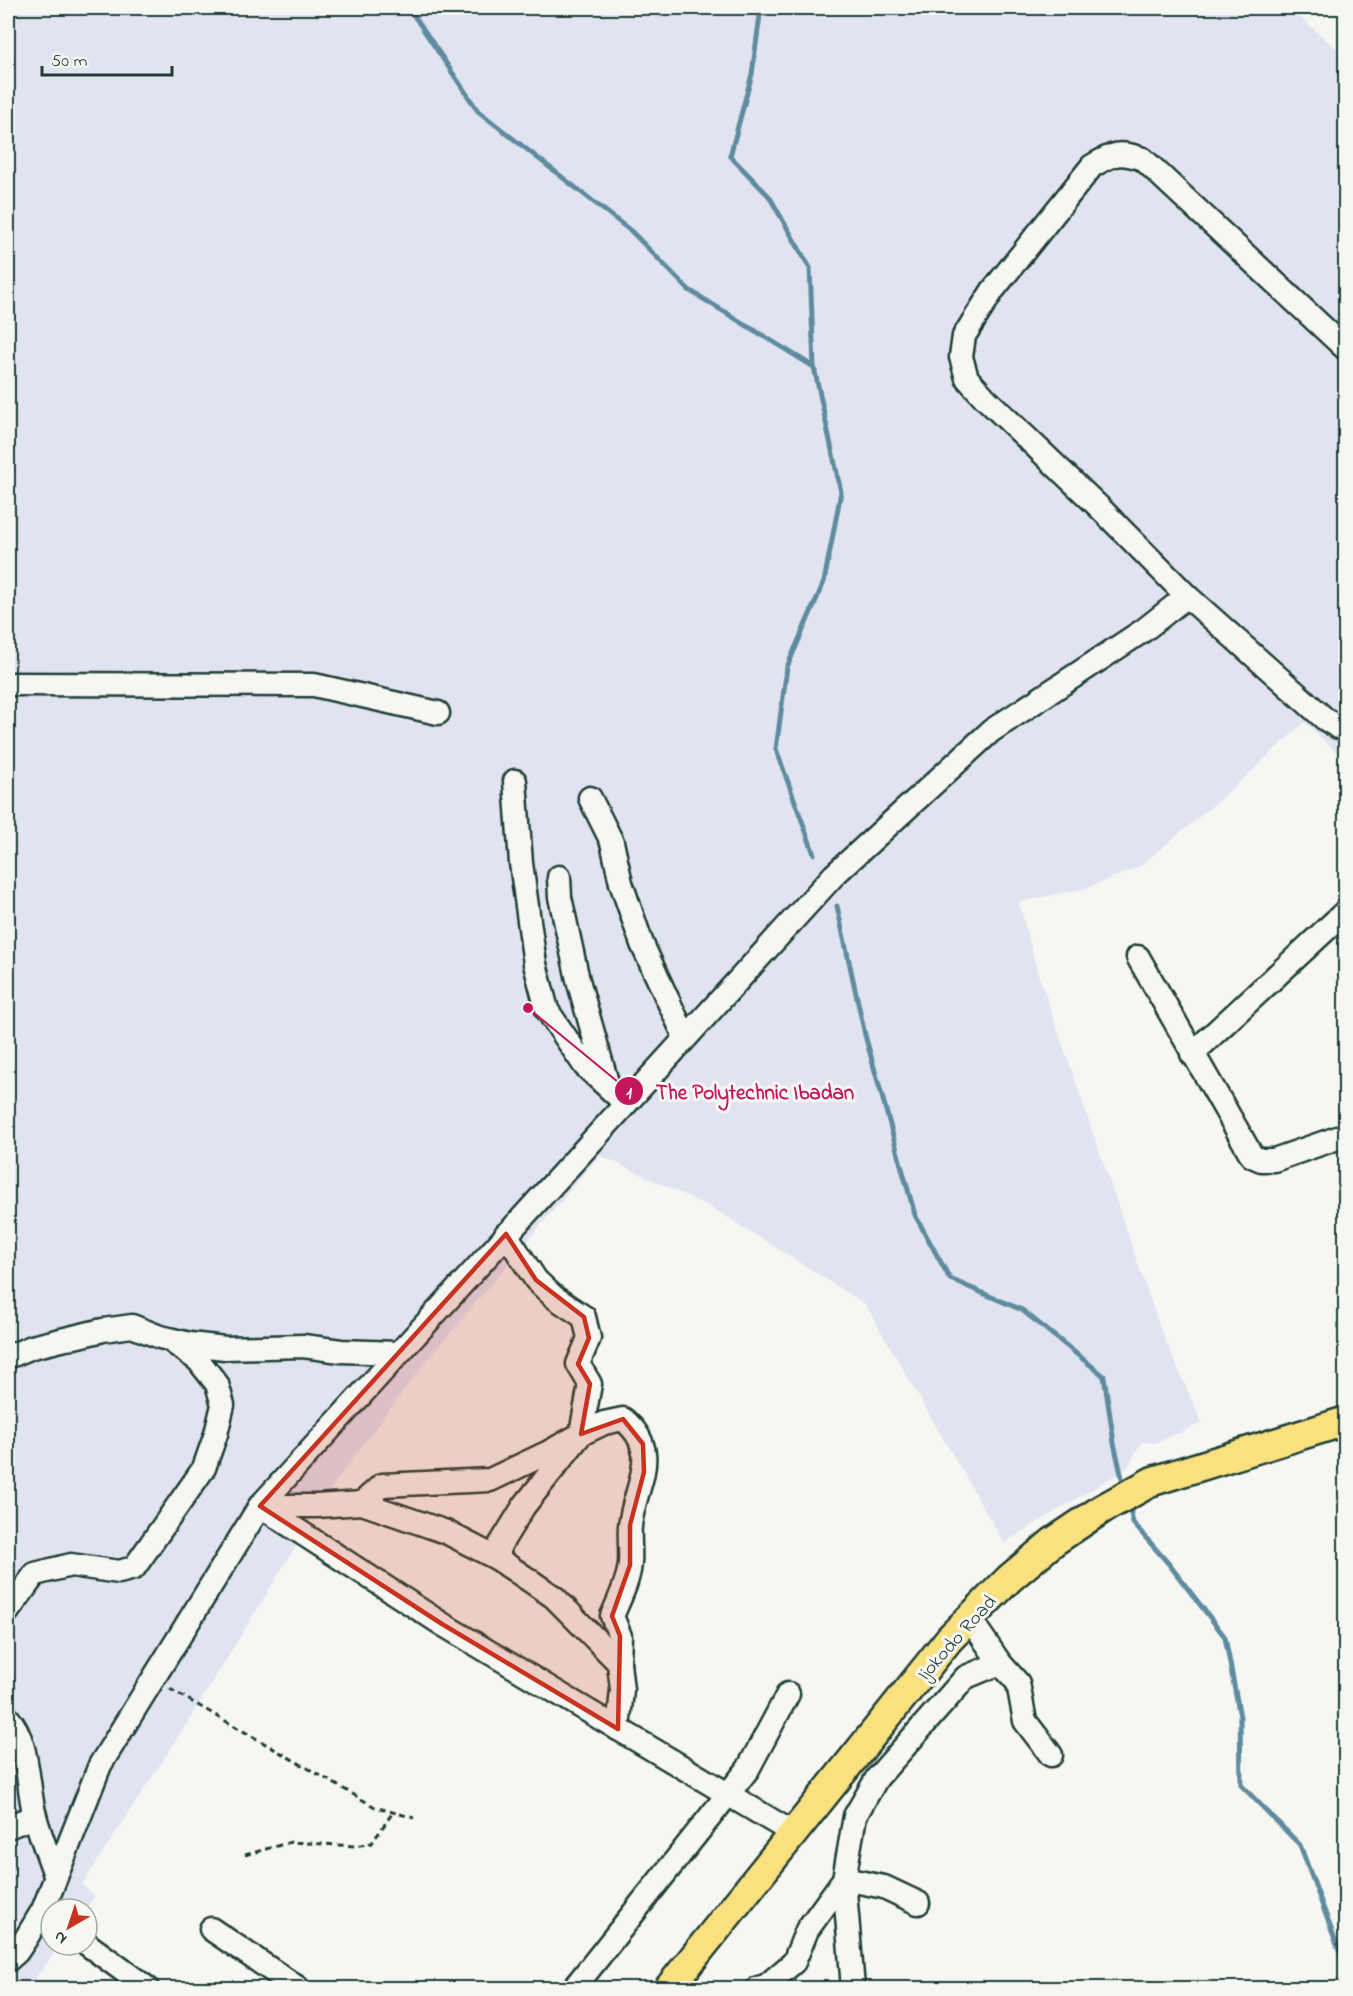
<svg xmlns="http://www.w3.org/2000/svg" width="1353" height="1996" font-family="'Indie Flower',sans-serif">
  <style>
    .built { fill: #e1e4f0 }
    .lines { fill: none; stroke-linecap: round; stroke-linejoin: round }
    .stream { stroke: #5f8b9f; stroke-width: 5 }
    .minor-casing { stroke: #1f3d34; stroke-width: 27 }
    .major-casing { stroke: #1f3d34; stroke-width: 33 }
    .path { stroke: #1f3d34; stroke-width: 3; stroke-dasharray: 6 4.5; stroke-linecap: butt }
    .minor { stroke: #f6f6f2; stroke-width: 22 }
    .major { stroke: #fae180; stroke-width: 28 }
    .marked { fill: #c8321e; fill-opacity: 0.2; stroke: #c8321e; stroke-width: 4.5; stroke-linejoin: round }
    .labels { text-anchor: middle; stroke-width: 6; stroke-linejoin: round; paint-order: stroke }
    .street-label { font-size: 20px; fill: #1f3d34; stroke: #f6f6f2 }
    .leader { fill: none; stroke: #c2185b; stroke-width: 2 }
    .callout-dot { fill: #c2185b; stroke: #f6f6f2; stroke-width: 2 }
    .mark-label { font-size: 18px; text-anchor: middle; font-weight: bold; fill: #fff }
    .callout-label { font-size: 21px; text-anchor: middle; font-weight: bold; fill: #c2185b; stroke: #f6f6f2; stroke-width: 6; stroke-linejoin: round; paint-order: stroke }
  </style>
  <rect width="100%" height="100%" fill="#f6f6f2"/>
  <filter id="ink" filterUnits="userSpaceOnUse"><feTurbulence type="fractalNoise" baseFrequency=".0167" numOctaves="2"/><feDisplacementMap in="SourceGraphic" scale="12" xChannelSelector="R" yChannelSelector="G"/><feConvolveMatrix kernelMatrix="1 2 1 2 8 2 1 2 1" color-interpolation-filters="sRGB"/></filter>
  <g filter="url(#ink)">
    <!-- built -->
    <path class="built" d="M8 8H1289L1345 56V761L1305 722 1224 796 1139 867 1086 888 1019 902 1036 967 1160 1328 1202 1423 1155 1443 1142 1442 1127 1468 1004 1543 865 1304 716 1210 600 1155 420 1369 335 1482 191 1717 82 1885 95 1896 86 1909H51V1945H60L28 1988H8Z"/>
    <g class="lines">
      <!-- stream -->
      <g class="stream">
        <path d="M409 8 478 111 632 232 689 290 814 367"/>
        <path d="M761 8 752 74 730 156 769 196 810 268 814 367 841 492 824 582 787 667 776 749 814 854"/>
        <path d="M837 906 865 1035 915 1215 950 1279 1022 1310 1104 1376 1114 1443 1124 1487"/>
        <path d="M1129 1504 1133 1523 1168 1563 1225 1637 1240 1717 1241 1785 1300 1845 1346 1969"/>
      </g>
      <!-- minor casing -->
      <g class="minor-casing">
        <g id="minor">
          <path d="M1187 596 1325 719 1338 727 1346 726"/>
          <path d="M8 684 314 685 438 713"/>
          <path d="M515 781 521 863 535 964 547 1010 585 1066 625 1103"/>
          <path d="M590 798 612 842 621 883 642 944 685 1037"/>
          <path d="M559 877 560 897 578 980 608 1086"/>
          <path d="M1138 957 1252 1156 1261 1160H1274L1346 1135"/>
          <path d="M1192 1054 1346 911"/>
          <path d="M8 1357 32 1347 103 1330 132 1326 160 1337 190 1344 225 1348 303 1346 341 1351 398 1353"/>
          <path d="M362 1503 382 1485 490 1480 547 1453 581 1434 590 1384 578 1364 589 1338 584 1317 554 1297 536 1280 506 1234"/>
          <path d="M260 1506 834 875 991 731 1144 630 1187 596 1098 506 986 399 967 378 961 357 964 336 993 290 1092 166C1114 153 1119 151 1143 159L1346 349"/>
          <path d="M260 1506H316L362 1503 446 1532 498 1559 554 1597 619 1663 622 1690 618 1729"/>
          <path d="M498 1559 500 1545 524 1506 581 1434 604 1423 623 1419C664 1453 634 1485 630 1526 629 1538 631 1551 630 1563 629 1580 619 1600 612 1616L620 1636 619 1663"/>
          <path d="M8 1611 35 1574 71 1565 119 1572 134 1568 204 1468 216 1434 223 1405 217 1384 198 1360 170 1340"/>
          <path d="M1000 1663 1018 1683 1025 1721 1051 1755"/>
          <path d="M8 1718C29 1741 27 1783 34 1812 39 1833 48 1854 55 1875"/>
          <path d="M8 1827 35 1816"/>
          <path d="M211 1929 298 1988"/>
          <path d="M87 1944 147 1988"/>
          <path d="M8 1960 17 1952 25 1940 43 1910 100 1765 260 1506 442 1624 793 1833"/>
          <path d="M574 1988 748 1769 788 1694"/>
          <path d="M758 1988 766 1986 794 1962 807 1930 844 1879 855 1816 877 1778 966 1677 1000 1663 970 1619"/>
          <path d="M853 1988 844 1879 884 1887 918 1903"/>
        </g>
      </g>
      <!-- major casing -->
      <g class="major-casing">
        <path id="major" d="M669 1988 950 1638 1010 1578 1053 1542 1102 1509 1153 1481 1346 1421"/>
      </g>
      <!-- path -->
      <g class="path">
        <path d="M170 1689 375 1807 414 1818"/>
        <path d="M245 1855 291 1842 355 1846 372 1843 393 1812"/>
      </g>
      <!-- minor -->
      <use href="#minor" class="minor"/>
      <!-- major -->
      <use href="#major" class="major"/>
    </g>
  </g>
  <!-- marked area -->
  <path class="marked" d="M506 1234 536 1280 584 1317 589 1338 578 1364 590 1384 581 1434 623 1419 643 1444 644 1472 630 1525V1565L612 1616 620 1636 618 1729 442 1624 260 1506Z"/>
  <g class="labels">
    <!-- street labels -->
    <g class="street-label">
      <text transform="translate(956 1637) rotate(-48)" y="7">Ijokodo Road</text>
    </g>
  </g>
  <!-- callouts -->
  <path class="leader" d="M528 1008L629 1091"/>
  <g class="callout-dot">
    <circle cx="528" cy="1008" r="6"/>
    <circle cx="629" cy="1091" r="15"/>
  </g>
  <g class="mark-label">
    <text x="629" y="1098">1</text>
  </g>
  <g class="callout-label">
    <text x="755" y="1099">The Polytechnic Ibadan</text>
  </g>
  <!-- margin -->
  <rect width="1353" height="1996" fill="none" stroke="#f6f6f2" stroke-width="30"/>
  <rect x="15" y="15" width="1323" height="1966" fill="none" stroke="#1f3d34" stroke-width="2" filter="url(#ink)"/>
  <!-- north arrow -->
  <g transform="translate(69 1927) rotate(219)"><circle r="28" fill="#f6f6f2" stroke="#a0aca6" stroke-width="1.5"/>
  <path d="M0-4.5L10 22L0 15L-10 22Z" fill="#c8321e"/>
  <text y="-9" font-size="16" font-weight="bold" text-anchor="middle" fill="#1f3d34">N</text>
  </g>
  <!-- scale -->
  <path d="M42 66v9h130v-9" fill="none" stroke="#1f3d34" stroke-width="3"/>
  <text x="51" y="66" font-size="18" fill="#1f3d34" stroke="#f6f6f2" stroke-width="4.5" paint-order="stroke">50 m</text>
</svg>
